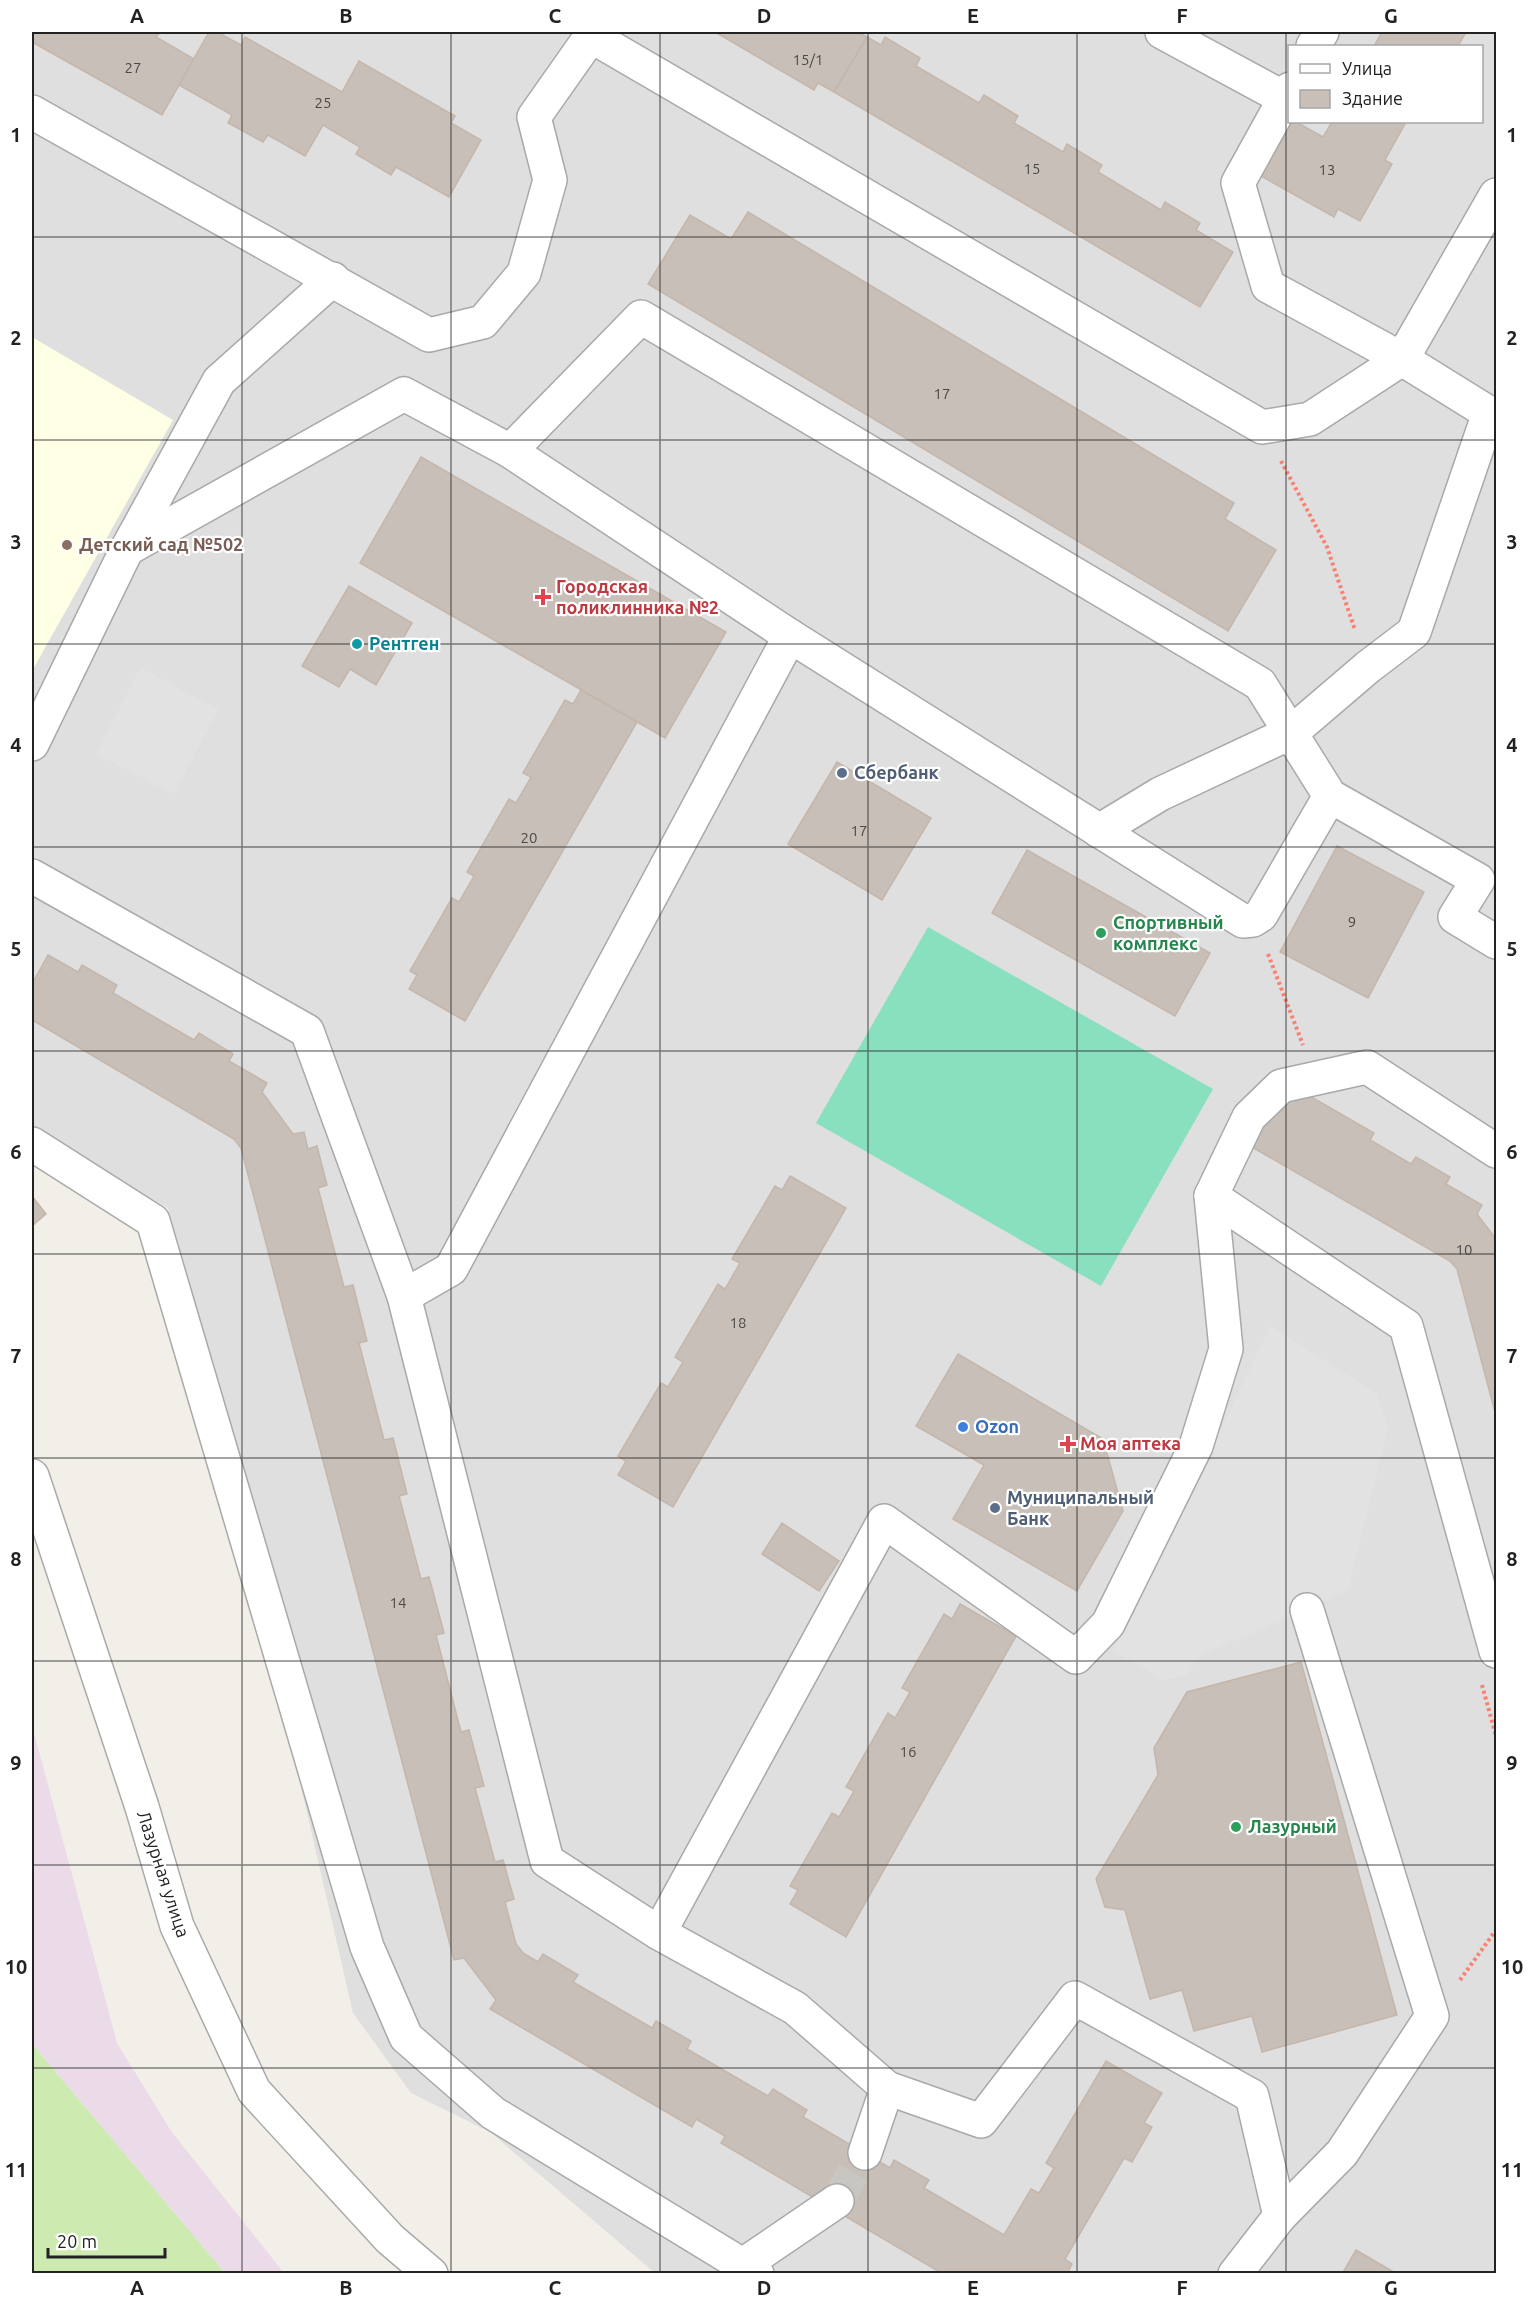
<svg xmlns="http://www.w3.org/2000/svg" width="1528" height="2305" font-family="Ubuntu,sans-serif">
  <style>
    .residential { fill: #e0dfdf; fill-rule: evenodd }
    .industrial { fill: #ebdbe8 }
    .education { fill: #ffffe5 }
    .grass { fill: #cdebb0 }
    .pitch { fill: #88e0be }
    .parking { fill: #e2e2e2 }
    .building { fill: #c7bfb8; stroke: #c4b6ab; stroke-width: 1.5 }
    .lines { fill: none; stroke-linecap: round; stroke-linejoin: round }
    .minor-tunnel { stroke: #c8c6c1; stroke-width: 33; stroke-dasharray: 33 16; stroke-linecap: butt }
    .minor-casing { stroke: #a9a9a9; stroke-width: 36 }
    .path { stroke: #fa8072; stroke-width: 4; stroke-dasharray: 3 3; stroke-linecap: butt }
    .minor { stroke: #fff; stroke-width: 33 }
    .grid { fill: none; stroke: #222; stroke-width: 1.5; stroke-opacity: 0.55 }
    .education-dot { fill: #8d6e63; stroke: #fff; stroke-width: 2 }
    .health-dot { fill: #e0444e; stroke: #fff; stroke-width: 2 }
    .culture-dot { fill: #0f9aa8; stroke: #fff; stroke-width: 2 }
    .service-dot { fill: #5c6f8a; stroke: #fff; stroke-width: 2 }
    .leisure-dot { fill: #2e9e5b; stroke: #fff; stroke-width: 2 }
    .shop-dot { fill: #3f7fe0; stroke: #fff; stroke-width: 2 }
    .labels { text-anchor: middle; stroke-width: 4.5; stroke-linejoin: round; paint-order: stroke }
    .number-label { font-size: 15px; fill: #4b4948 }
    .education-label { font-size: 18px; font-weight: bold; fill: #785e54; stroke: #fff; text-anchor: start }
    .health-label { font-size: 18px; font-weight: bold; fill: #be3a42; stroke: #fff; text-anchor: start }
    .culture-label { font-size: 18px; font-weight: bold; fill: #0d838f; stroke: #fff; text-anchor: start }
    .service-label { font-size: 18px; font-weight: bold; fill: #4e5e75; stroke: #fff; text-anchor: start }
    .leisure-label { font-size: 18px; font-weight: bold; fill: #27864d; stroke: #fff; text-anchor: start }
    .shop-label { font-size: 18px; font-weight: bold; fill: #366cbe; stroke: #fff; text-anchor: start }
    .street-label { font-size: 18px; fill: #222; stroke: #fff }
    .neatline { fill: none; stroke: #222; stroke-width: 2 }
    .grid-label { font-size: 20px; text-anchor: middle; font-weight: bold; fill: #222 }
  </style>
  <rect width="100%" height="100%" fill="#f2efe9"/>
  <!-- residential -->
  <path class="residential" d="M32 32H1496V2273H655L490 2132 411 2093 353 2013 168 1208 32 1129ZM1290 46H1482V122H1290Z"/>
  <!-- industrial -->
  <path class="industrial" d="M32 1725 117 2043 171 2131 284 2273H225L32 2044Z"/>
  <!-- education -->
  <path class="education" d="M32 337 173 420 32 671Z"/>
  <!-- grass -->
  <path class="grass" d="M32 2044 225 2273H32Z"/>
  <!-- pitch -->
  <path class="pitch" d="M928 927 1213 1089 1101 1286 816 1123Z"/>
  <!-- parking -->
  <g class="parking">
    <path d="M140 668 219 709 174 794 96 754Z"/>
    <path d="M1271 1326 1377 1394 1388 1429 1348 1589 1307 1610 1200 1655 1188 1674 1164 1680 1113 1651Z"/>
  </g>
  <!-- building -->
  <g class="building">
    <path d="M32 32H160L156 37 194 59 162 115 32 42Z"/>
    <path d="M209 32H217L241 45 245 37 342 92 359 61 455 116 451 123 481 140 449 197 396 167 391 175 356 154 360 147 323 125 305 156 268 135 263 142 228 123 232 115 179 85Z"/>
    <path d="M715 32H858L867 37 834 92 818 83 814 90Z"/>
    <path d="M1382 32H1466L1458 46H1374Z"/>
    <path d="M867 37 881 45 885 37 920 58 916 66 979 103 984 95 1018 116 1014 123 1063 152 1067 144 1102 165 1098 172 1161 210 1165 202 1200 223 1196 230 1233 252 1200 307 834 92Z"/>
    <path d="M1292 122H1296L1323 137 1332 122H1406L1385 160 1392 164 1360 221 1338 209 1334 217 1261 176Z"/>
    <path d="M748 212 1234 503 1225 519 1276 550 1228 631 648 284 690 215 731 239Z"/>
    <path d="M421 457 726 632 665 738 360 563Z"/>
    <path d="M349 586 412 623 376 685 350 669 339 687 302 666Z"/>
    <path d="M581 690 637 722 465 1021 409 989 417 975 410 971 452 898 459 902 474 876 467 872 509 799 516 803 531 777 523 773 565 700 573 704Z"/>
    <path d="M837 762 931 818 882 900 788 844Z"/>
    <path d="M1337 846 1424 892 1368 998 1280 952Z"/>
    <path d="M1027 850 1210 953 1175 1016 992 913Z"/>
    <path d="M48 955 78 972 82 965 117 985 113 993 194 1040 199 1033 233 1054 229 1061 267 1083 262 1092 293 1134 304 1132 308 1149 317 1146 327 1185 318 1188 344 1287 353 1285 367 1341 359 1343 384 1440 393 1438 407 1494 399 1496 421 1579 429 1577 444 1633 436 1635 461 1732 469 1730 484 1786 475 1788 495 1862 503 1860 514 1899 505 1902 516 1944 523 1953 538 1962 543 1954 578 1975 573 1982 652 2028 656 2021 691 2041 687 2049 768 2096 773 2089 807 2110 803 2117 890 2168 894 2160 929 2180 924 2188 1004 2235 1031 2189 1039 2193 1054 2168 1046 2163 1106 2061 1162 2093 1144 2123 1152 2127 1132 2162 1124 2158 1065 2259 1072 2264 1067 2274H943L721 2143 725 2136 696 2119 692 2127 490 2009 496 2000 464 1958 454 1960 241 1148 234 1139 32 1020 34 1012 32 1010V984Z"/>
    <path d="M1282 1091H1301L1374 1133 1370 1140 1411 1164 1416 1157 1450 1177 1446 1184 1482 1205 1477 1214 1496 1239V1416L1457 1269 1450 1261 1250 1146Z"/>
    <path d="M790 1176 846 1208 673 1507 618 1475 626 1461 618 1456 661 1383 668 1387 683 1362 675 1357 718 1284 725 1289 740 1263 732 1259 775 1186 782 1190Z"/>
    <path d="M32 1196 46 1214 32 1226Z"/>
    <path d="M958 1354 1103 1439 1123 1511 1077 1591 953 1519 984 1465 916 1426Z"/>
    <path d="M782 1523 839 1561 819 1591 762 1554Z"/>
    <path d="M960 1604 1016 1636 846 1937 790 1904 798 1890 790 1886 832 1813 839 1817 854 1791 846 1787 888 1713 895 1718 910 1692 902 1688 944 1614 952 1619Z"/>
    <path d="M1301 1662 1397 2015 1262 2052 1252 2016 1194 2031 1182 1990 1150 1999 1125 1910 1105 1907 1096 1879 1158 1775 1154 1748 1187 1692Z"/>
    <path d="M1356 2250 1397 2274H1342Z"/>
  </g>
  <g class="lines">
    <!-- minor-tunnel -->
    <path class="minor-tunnel" d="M837 2201 865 2153"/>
    <!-- minor casing -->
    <g class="minor-casing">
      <g id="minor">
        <path d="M1162 32 1284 98"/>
        <path d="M1313 46 1322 32"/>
        <path d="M32 112 429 335 483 322 524 273 550 180 534 117 591 36 1262 427 1310 419 1402 359 1268 286 1238 183 1290 89"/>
        <path d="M127 549 404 394 510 451"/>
        <path d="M790 636 1243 921 1253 920 1261 915 1330 796"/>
        <path d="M32 744 127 549 219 381 333 279"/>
        <path d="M1099 831 1160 794 1292 732 1368 667 1414 632 1489 413 1402 359 1496 195"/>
        <path d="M32 876 307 1031 404 1296 547 1861 659 1933 795 2008 887 2088 981 2121 1075 1998 1252 2096 1280 2216"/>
        <path d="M32 1144 153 1221 367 1947 406 2037 493 2113 757 2274"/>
        <path d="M1211 1196 1406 1326 1496 1651"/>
        <path d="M404 1296 451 1269 790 636 510 451 641 317 1260 684 1330 796 1478 880 1455 917 1496 942"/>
        <path d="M32 1476 142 1807 177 1926 254 2091 390 2239 431 2274"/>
        <path d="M659 1933 884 1521 1076 1657 1108 1624 1196 1446 1226 1349 1211 1196 1249 1117 1281 1086 1367 1067 1496 1151"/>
        <path d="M865 2153 887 2088"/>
        <path d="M743 2265 837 2201"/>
        <path d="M1235 2274 1280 2216 1342 2153 1432 2016 1307 1610"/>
      </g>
    </g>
    <!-- path -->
    <g class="path">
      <path d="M1281 461 1327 547 1355 630"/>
      <path d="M1268 954 1303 1045"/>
      <path d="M1482 1685 1496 1736"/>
      <path d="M1460 1980 1496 1930"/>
    </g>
    <!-- minor -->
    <use href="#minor" class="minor"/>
  </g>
  <!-- grid -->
  <path class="grid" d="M242 32V2274M451 32V2274M660 32V2274M868 32V2274M1077 32V2274M1286 32V2274M32 237H1496M32 440H1496M32 644H1496M32 847H1496M32 1051H1496M32 1254H1496M32 1458H1496M32 1661H1496M32 1865H1496M32 2068H1496"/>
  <!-- markers -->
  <circle class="education-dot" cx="67" cy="545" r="6"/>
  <g class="health-dot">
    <path d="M540 588h6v6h6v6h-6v6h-6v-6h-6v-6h6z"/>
    <path d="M1065 1435h6v6h6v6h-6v6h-6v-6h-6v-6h6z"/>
  </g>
  <circle class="culture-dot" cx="357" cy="644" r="6"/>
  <g class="service-dot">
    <circle cx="842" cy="773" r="6"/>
    <circle cx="995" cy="1508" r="6"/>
  </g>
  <g class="leisure-dot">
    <circle cx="1101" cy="933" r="6"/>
    <circle cx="1236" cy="1827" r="6"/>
  </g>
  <circle class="shop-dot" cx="963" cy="1427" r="6"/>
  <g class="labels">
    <!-- number labels -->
    <g class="number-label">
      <text x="808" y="65">15/1</text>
      <text x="133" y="73">27</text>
      <text x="323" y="108">25</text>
      <text x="1032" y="174">15</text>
      <text x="1327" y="175">13</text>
      <text x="942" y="399">17</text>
      <text x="859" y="836">17</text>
      <text x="529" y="843">20</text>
      <text x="1352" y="927">9</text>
      <text x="1464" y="1255">10</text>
      <text x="738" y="1328">18</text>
      <text x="398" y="1608">14</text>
      <text x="908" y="1757">16</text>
    </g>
    <!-- education labels -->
    <g class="education-label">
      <text x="79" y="551">Детский сад №502</text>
    </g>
    <!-- health labels -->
    <g class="health-label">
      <text x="556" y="593">Городская<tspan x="556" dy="21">поликлинника №2</tspan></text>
      <text x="1080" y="1450">Моя аптека</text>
    </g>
    <!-- culture labels -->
    <g class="culture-label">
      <text x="369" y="650">Рентген</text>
    </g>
    <!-- service labels -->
    <g class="service-label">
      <text x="854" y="779">Сбербанк</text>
      <text x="1007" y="1504">Муниципальный<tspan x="1007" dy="21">Банк</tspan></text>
    </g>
    <!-- leisure labels -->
    <g class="leisure-label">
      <text x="1113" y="929">Спортивный<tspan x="1113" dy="21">комплекс</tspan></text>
      <text x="1248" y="1833">Лазурный</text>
    </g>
    <!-- shop labels -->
    <g class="shop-label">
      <text x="975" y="1433">Ozon</text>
    </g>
    <!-- street labels -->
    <g class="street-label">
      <text transform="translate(163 1874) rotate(72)" y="6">Лазурная улица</text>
    </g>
  </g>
  <!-- border -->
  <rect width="1528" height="2305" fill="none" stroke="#ffffff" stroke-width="66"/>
  <!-- legend -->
  <rect x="1288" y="45" width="195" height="78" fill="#ffffff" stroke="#a7a7a7" stroke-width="1.5"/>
  <rect x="1300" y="64" width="30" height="9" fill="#ffffff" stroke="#a7a7a7" stroke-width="1.5"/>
  <text x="1342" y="75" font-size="18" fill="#222222">Улица</text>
  <rect x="1300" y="90" width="30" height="18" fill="#c7bfb8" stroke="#a7a7a7" stroke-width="1.5"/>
  <text x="1342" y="105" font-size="18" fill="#222222">Здание</text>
  <!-- scale -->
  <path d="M48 2248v9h117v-9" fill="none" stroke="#222222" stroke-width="3"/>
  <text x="57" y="2248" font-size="18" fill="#222222" stroke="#ffffff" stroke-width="4.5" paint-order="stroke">20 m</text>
  <rect x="33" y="33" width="1462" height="2239" class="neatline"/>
  <g class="grid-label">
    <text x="137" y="23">A</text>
    <text x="346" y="23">B</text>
    <text x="555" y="23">C</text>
    <text x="764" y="23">D</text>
    <text x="973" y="23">E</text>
    <text x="1182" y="23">F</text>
    <text x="1391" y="23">G</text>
    <text x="16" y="142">1</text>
    <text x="1512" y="142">1</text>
    <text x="16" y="345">2</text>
    <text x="1512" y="345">2</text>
    <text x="16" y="549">3</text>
    <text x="1512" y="549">3</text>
    <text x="16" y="752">4</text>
    <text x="1512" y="752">4</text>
    <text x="16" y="956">5</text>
    <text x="1512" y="956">5</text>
    <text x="16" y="1159">6</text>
    <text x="1512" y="1159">6</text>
    <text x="16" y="1363">7</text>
    <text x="1512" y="1363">7</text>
    <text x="16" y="1566">8</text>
    <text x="1512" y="1566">8</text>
    <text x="16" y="1770">9</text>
    <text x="1512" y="1770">9</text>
    <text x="16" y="1974">10</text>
    <text x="1512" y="1974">10</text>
    <text x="16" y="2177">11</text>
    <text x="1512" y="2177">11</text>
    <text x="137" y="2295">A</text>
    <text x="346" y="2295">B</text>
    <text x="555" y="2295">C</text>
    <text x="764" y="2295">D</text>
    <text x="973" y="2295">E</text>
    <text x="1182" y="2295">F</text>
    <text x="1391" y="2295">G</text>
  </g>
</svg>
